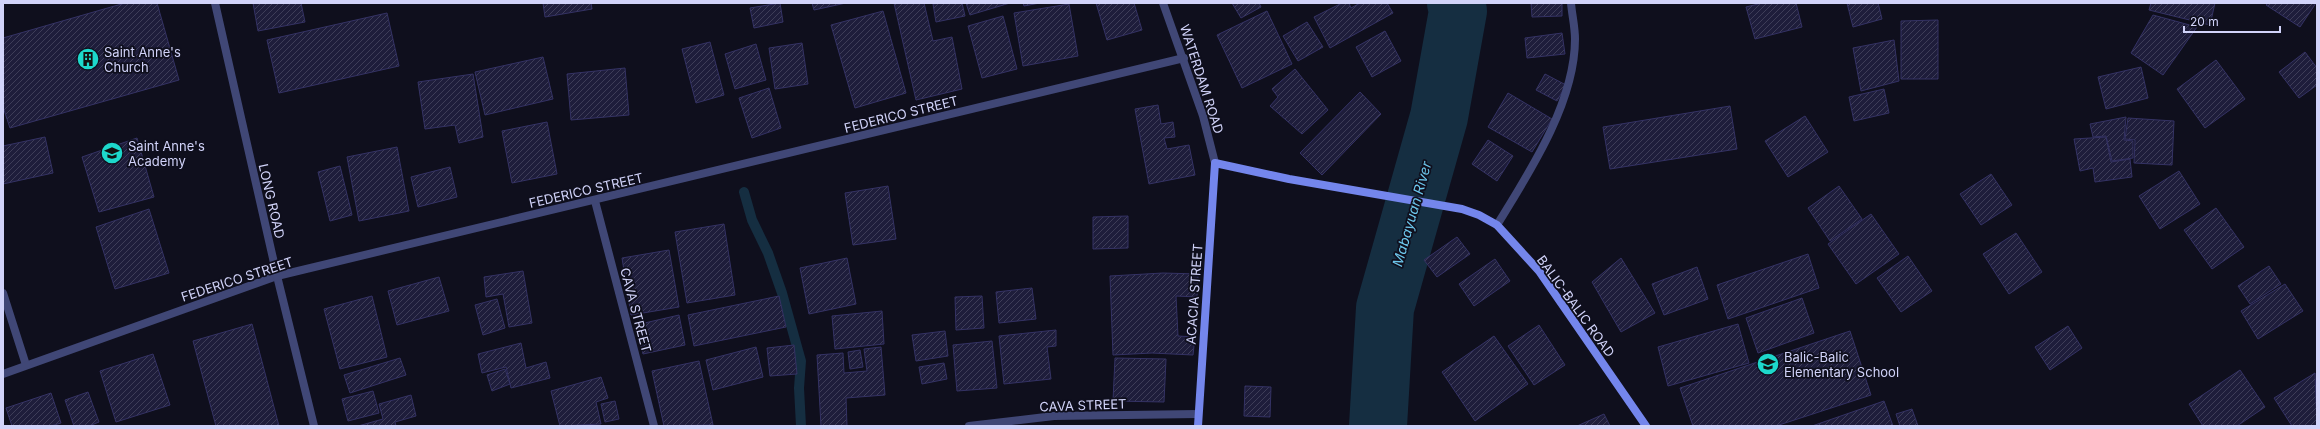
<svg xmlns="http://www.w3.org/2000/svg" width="2320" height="429" font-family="Inter,sans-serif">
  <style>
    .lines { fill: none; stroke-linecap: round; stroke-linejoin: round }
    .stream { stroke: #152e41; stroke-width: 10 }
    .river { stroke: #152e41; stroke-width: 58 }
    .building { fill: url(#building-hatch); stroke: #343264 }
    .service { stroke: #404776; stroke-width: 8 }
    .minor { stroke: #404776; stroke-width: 8 }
    .tertiary { stroke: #404776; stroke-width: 8 }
    .secondary { stroke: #7486ec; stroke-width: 8 }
    .labels { text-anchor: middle; stroke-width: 3.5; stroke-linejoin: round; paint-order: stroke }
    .poi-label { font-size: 13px; fill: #d1d3f9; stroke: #0f0f1d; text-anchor: start }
    .street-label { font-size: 13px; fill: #d1d3f9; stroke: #0f0f1d }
    .water-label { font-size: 14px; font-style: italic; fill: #6cc6eb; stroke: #0f0f1d }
  </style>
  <defs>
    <pattern id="building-hatch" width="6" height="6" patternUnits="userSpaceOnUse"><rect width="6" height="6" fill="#1e1d3b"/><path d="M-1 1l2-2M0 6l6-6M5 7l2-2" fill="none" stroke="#3e3d58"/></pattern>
  </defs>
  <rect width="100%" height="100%" fill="#0f0f1d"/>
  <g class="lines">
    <!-- stream -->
    <path class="stream" d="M744 192 752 220 768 253 782 293 801 361 799 388 801 426"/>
    <!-- river -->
    <path class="river" d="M1378 426 1385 308 1439 117 1458 11 1456 3"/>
  </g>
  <!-- building -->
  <g class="building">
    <path d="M125 3H157L179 80 10 128 3 107V38Z"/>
    <path d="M253 3H301L305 22 258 31Z"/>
    <path d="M543 3H591L592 9 545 17Z"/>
    <path d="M780 3 783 22 754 28 750 8Z"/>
    <path d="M812 3H846L814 10Z"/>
    <path d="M894 3H924L933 41 952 37 962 89 916 100Z"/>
    <path d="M941 3H962L965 16 936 22 933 4Z"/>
    <path d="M966 3H1010L970 15Z"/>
    <path d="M1023 3H1040L1024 6Z"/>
    <path d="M1096 3H1134L1142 30 1107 40Z"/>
    <path d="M1232 3H1259L1261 7 1241 18Z"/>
    <path d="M1342 3H1349L1351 8 1360 3H1387L1393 13 1330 48 1314 17Z"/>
    <path d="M1531 3H1562V16L1532 17Z"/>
    <path d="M1762 3H1796L1802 27 1755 39 1746 7Z"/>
    <path d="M1847 3H1878L1882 19 1853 27Z"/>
    <path d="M2151 3H2215L2210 25 2149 10Z"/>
    <path d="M2268 3H2316L2300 27 2266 5Z"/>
    <path d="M1069 4 1078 56 1023 66 1014 13Z"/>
    <path d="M883 11 906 93 855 108 831 25Z"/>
    <path d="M1267 11 1292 64 1242 88 1217 35Z"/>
    <path d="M387 13 399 66 279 93 267 40Z"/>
    <path d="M2153 15 2197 27 2163 75 2131 53Z"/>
    <path d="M1003 16 1017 69 982 78 968 26Z"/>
    <path d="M1938 20V79H1901V21Z"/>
    <path d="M1307 22 1323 47 1298 61 1283 36Z"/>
    <path d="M1385 31 1401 61 1372 77 1356 47Z"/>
    <path d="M1562 33 1565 54 1527 58 1525 38Z"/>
    <path d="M1894 40 1899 81 1861 91 1853 48Z"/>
    <path d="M710 42 724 95 696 103 682 49Z"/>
    <path d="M802 43 808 84 775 89 769 48Z"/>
    <path d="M756 44 766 80 735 89 725 54Z"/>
    <path d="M2305 52 2317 68V85L2299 98 2279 72Z"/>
    <path d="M543 57 553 99 485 115 475 72Z"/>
    <path d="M2216 60 2245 99 2205 128 2177 89Z"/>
    <path d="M2141 67 2148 98 2106 109 2098 77Z"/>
    <path d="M625 68 629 115 571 120 567 74Z"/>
    <path d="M1295 69 1328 110 1302 134 1270 106 1278 97 1272 89Z"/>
    <path d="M473 74 483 137 459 143 455 125 425 129 418 82Z"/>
    <path d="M1545 74 1566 85 1557 101 1536 90Z"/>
    <path d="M769 88 781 128 752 138 739 98Z"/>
    <path d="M1884 89 1889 113 1854 121 1849 97Z"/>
    <path d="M1360 92 1381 114 1322 175 1300 153Z"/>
    <path d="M1508 93 1552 119 1532 152 1488 127Z"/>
    <path d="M1158 105 1161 124 1173 122 1175 137 1164 138 1167 149 1189 145 1195 175 1149 184 1135 109Z"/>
    <path d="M1730 106 1737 149 1610 169 1603 127Z"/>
    <path d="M1805 116 1828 152 1788 177 1765 141Z"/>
    <path d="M2126 117 2124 140 2133 141V158L2112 161 2106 136 2093 137 2090 124Z"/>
    <path d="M2128 118 2174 121 2172 165 2134 163 2135 140 2125 139Z"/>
    <path d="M547 122 557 174 512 183 502 131Z"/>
    <path d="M45 137 53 173 3 184V146Z"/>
    <path d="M2106 137 2111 162 2130 159 2132 177 2095 182 2093 168 2080 171 2074 139Z"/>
    <path d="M137 138 154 197 99 212 82 157Z"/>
    <path d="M1488 140 1513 156 1497 181 1472 164Z"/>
    <path d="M397 147 409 211 359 221 347 157Z"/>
    <path d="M340 166 352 215 330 221 318 172Z"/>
    <path d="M450 167 457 197 418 207 411 177Z"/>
    <path d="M2179 171 2200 204 2160 229 2139 196Z"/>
    <path d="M1991 174 2012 205 1981 225 1960 194Z"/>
    <path d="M888 186 896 239 853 245 845 193Z"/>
    <path d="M1839 186 1862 219 1830 241 1808 208Z"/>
    <path d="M2216 208 2244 247 2212 269 2184 230Z"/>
    <path d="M149 209 169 273 115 289 96 227Z"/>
    <path d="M1871 214 1899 254 1856 284 1828 244Z"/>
    <path d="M1128 216V248L1093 249V217Z"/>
    <path d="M724 224 735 295 687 303 675 232Z"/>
    <path d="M2016 233 2042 272 2009 294 1983 254Z"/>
    <path d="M1457 237 1470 254 1437 277 1424 260Z"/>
    <path d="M669 250 679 307 631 315 622 258Z"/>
    <path d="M1808 254 1819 288 1728 319 1717 285Z"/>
    <path d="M1908 256 1932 291 1901 312 1877 278Z"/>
    <path d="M847 258 856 304 809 314 800 268Z"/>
    <path d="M1621 258 1655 313 1621 332 1592 282Z"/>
    <path d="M1495 259 1510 281 1474 306 1459 284Z"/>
    <path d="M2269 266 2281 284 2250 304 2238 286Z"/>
    <path d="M1697 267 1708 299 1664 315 1652 284Z"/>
    <path d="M523 271 532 323 509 327 503 294 486 297 484 277Z"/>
    <path d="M1163 273 1198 274 1197 297 1176 296 1178 336 1195 337 1193 355 1152 353 1113 355 1110 276Z"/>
    <path d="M439 277 449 311 397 325 388 291Z"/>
    <path d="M2285 284 2303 311 2258 339 2241 311Z"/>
    <path d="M1032 288 1036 319 999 323 996 292Z"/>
    <path d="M372 296 387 357 340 369 324 309Z"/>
    <path d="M779 296 786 327 694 346 688 315Z"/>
    <path d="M982 296 984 328 956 330 955 297Z"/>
    <path d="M1802 298 1814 333 1758 353 1746 318Z"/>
    <path d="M497 299 505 328 483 335 475 305Z"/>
    <path d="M882 311 884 344 835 349 832 316Z"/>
    <path d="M679 315 685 345 643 354 636 325Z"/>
    <path d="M252 324 279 426H216L193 341Z"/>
    <path d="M1738 324 1749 363 1668 386 1658 347Z"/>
    <path d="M1539 325 1565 365 1534 385 1508 346Z"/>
    <path d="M2068 326 2082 348 2050 370 2035 347Z"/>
    <path d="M1056 330V346L1047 347 1051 379 1004 384 999 336Z"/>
    <path d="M945 331 948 356 916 361 912 335Z"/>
    <path d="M1850 331 1871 395 1776 426H1693L1680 388Z"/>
    <path d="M1494 336 1528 384 1475 421 1442 372Z"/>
    <path d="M992 341 997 388 957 391 953 345Z"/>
    <path d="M521 343 526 368 546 362 550 378 511 388 506 367 482 373 478 354Z"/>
    <path d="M794 345 797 374 770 376 767 348Z"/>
    <path d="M756 347 763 377 713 390 706 360Z"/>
    <path d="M881 347 885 395 846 398 847 426H821L817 355 843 353 844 373 867 371 864 349Z"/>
    <path d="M860 350 863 367 850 369 848 352Z"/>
    <path d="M153 354 170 405 116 422 100 371Z"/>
    <path d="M400 358 406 375 350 393 344 375Z"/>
    <path d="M1115 358 1166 359 1164 402 1113 401Z"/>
    <path d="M699 361 713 425 664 426 652 371Z"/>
    <path d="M944 363 947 379 922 384 919 367Z"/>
    <path d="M505 369 510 384 492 391 487 375Z"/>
    <path d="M2240 370 2265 407 2237 426H2203L2189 404Z"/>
    <path d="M2315 373 2317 426H2292L2274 398Z"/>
    <path d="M601 377 608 398 596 402 601 424 560 426 551 391Z"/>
    <path d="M1245 386 1271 387 1270 417 1244 416Z"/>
    <path d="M373 391 379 413 348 421 342 399Z"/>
    <path d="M88 392 99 422 89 426H74L65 400Z"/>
    <path d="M51 393 61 423 51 426H12L6 408Z"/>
    <path d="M411 395 416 416 395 422 396 426H358L383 419 379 404Z"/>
    <path d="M615 401 619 419 605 422 601 404Z"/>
    <path d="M1884 401 1893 426H1812Z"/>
    <path d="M1912 409 1918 426H1900L1896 414Z"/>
    <path d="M1604 414 1610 426H1577Z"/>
  </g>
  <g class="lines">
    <!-- service -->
    <path class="service" d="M3 293 26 365"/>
    <!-- minor -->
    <g class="minor">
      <path d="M595 201 654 426"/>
      <path d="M1497 225C1529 173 1575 103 1575 39 1575 27 1572 15 1571 3"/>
      <path d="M3 374 277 276"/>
      <path d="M969 426 1054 416 1198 414"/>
    </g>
    <!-- tertiary -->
    <g class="tertiary">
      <path d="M215 3 277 276 314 426"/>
      <path d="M1163 3 1203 116 1215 163"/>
      <path d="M277 276 1184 58"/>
    </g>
    <!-- secondary -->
    <path class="secondary" d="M1198 426 1215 163 1289 179 1462 209 1479 215 1497 225 1539 271 1646 426"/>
  </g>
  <!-- icons -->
  <defs>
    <g id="building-disc" transform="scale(1.15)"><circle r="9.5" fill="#1dd8cb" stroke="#0f0f1d"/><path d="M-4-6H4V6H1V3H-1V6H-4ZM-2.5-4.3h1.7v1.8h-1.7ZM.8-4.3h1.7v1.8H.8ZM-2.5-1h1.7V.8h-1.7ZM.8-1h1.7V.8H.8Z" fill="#111"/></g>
    <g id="school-disc" transform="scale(1.15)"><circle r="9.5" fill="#1dd8cb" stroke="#0f0f1d"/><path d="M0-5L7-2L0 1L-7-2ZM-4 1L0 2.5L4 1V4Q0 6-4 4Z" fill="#111"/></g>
  </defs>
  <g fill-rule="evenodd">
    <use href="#building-disc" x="88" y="59"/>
    <use href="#school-disc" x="112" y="153"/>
    <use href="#school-disc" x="1768" y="364"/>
  </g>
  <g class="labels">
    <!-- poi labels -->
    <g class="poi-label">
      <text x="104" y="57">Saint Anne's<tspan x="104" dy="15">Church</tspan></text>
      <text x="128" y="151">Saint Anne's<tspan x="128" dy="15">Academy</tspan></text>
      <text x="1784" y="362">Balic-Balic<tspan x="1784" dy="15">Elementary School</tspan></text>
    </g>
    <!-- street labels -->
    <g class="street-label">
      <text transform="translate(1202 79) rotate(72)" y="5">WATERDAM ROAD</text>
      <text transform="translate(901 114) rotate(-14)" y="5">FEDERICO STREET</text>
      <text transform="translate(586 190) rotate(-13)" y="5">FEDERICO STREET</text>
      <text transform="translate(272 201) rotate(77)" y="5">LONG ROAD</text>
      <text transform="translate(237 279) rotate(-18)" y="5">FEDERICO STREET</text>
      <text transform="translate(1194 294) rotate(-86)" y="5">ACACIA STREET</text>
      <text transform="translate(1576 306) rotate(54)" y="5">BALIC-BALIC ROAD</text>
      <text transform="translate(636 310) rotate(75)" y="5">CAVA STREET</text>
      <text transform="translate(1083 405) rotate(-2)" y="5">CAVA STREET</text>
    </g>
    <!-- water labels -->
    <g class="water-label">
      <text transform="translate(1412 214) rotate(-74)" y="5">Mabayuan River</text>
    </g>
  </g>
  <!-- border -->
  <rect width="2320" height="429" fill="none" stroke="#d1d3f9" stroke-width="8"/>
  <!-- scale -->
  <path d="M2184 26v6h96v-6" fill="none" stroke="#d1d3f9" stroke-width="2"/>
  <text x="2190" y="26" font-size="12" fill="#d1d3f9" stroke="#0f0f1d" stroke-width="3" paint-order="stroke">20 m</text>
</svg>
